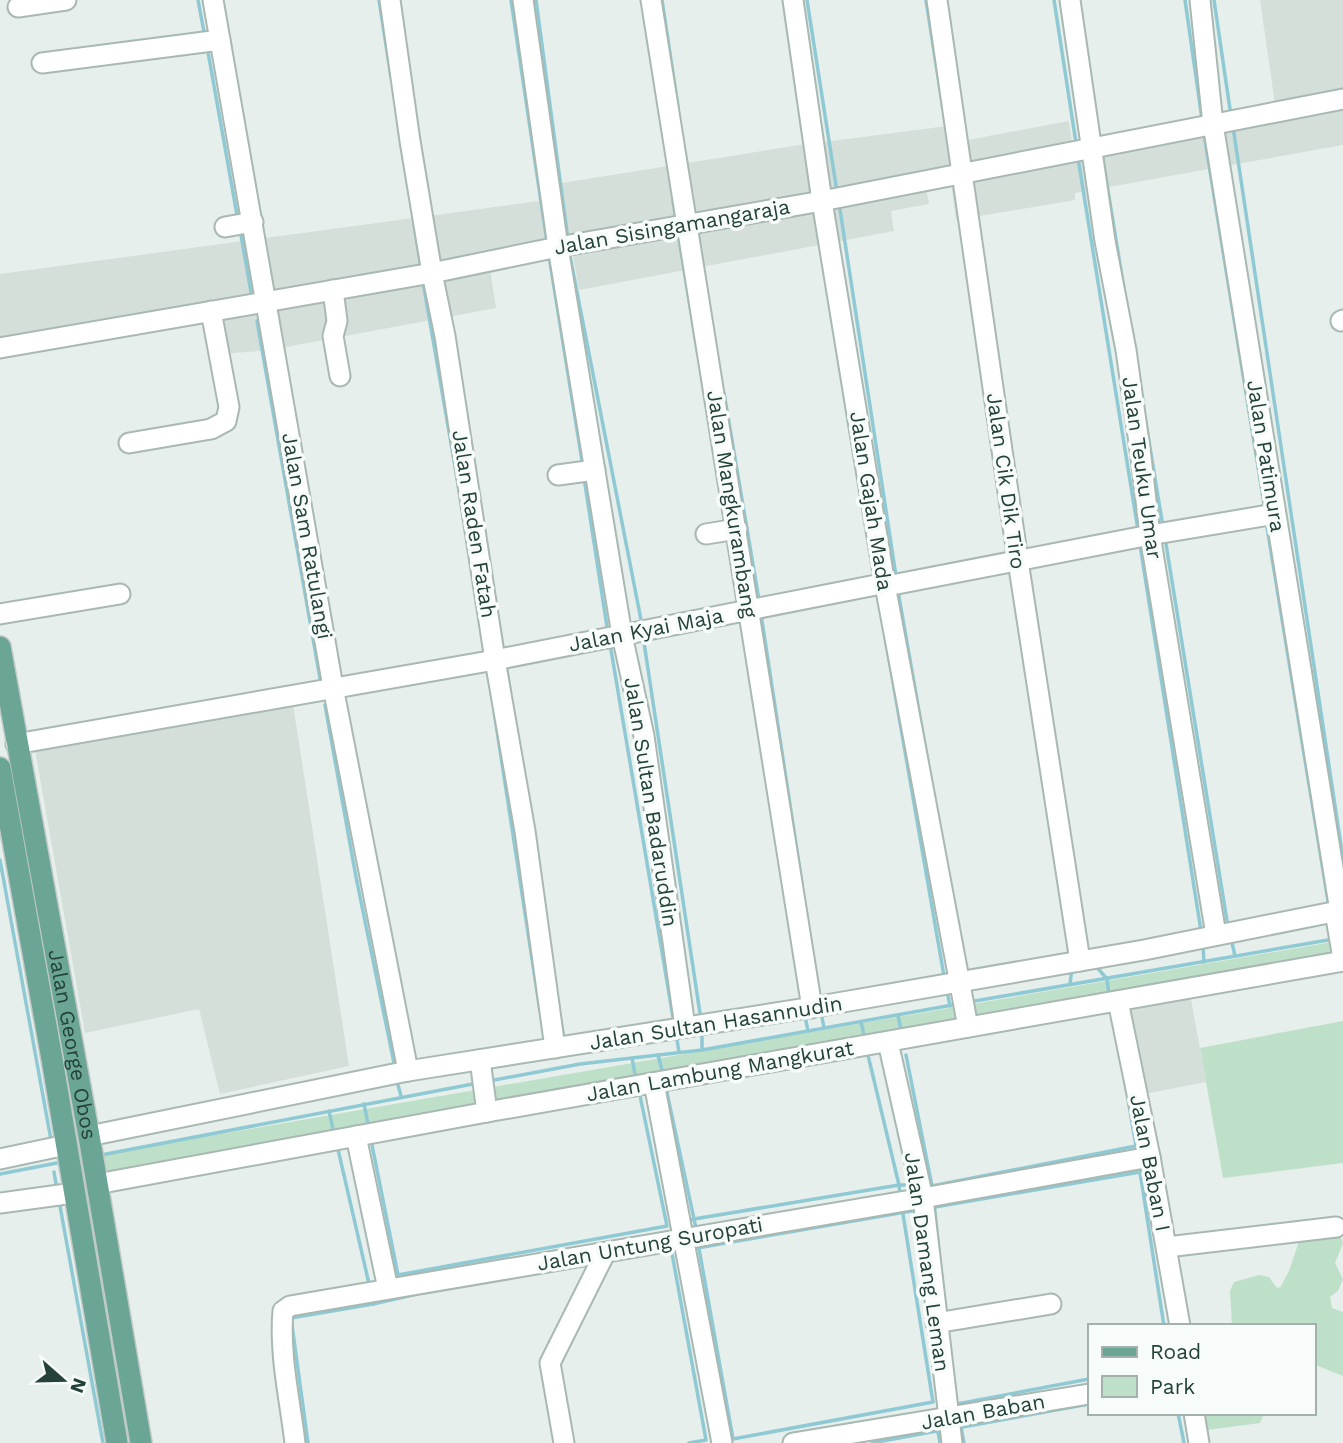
<svg xmlns="http://www.w3.org/2000/svg" width="1343" height="1443" font-family="'Work Sans',sans-serif">
  <style>
    .built { fill: #d4dfda }
    .green { fill: #bfe0c8 }
    .lines { fill: none; stroke-linecap: round; stroke-linejoin: round }
    .stream { stroke: #8ec9d4; stroke-width: 3.5 }
    .minor-casing { stroke: #a8b8b2; stroke-width: 23 }
    .major-casing { stroke: #c2cac8; stroke-width: 24 }
    .minor { stroke: #fff; stroke-width: 19 }
    .major { stroke: #6aa596; stroke-width: 21 }
    .labels { text-anchor: middle; stroke-width: 7; stroke-linejoin: round; paint-order: stroke }
    .street-label { font-size: 21px; fill: #24423a; stroke: #f7fbf9 }
  </style>
  <rect width="100%" height="100%" fill="#e6efeb"/>
  <!-- built -->
  <g class="built">
    <path d="M1260 0H1343V92L1275 104Z"/>
    <path d="M1343 108V145L1075 193V200L956 220 951 182 926 188 929 204 891 211 894 231 579 290 572 249 490 269 496 308 270 350 222 354 215 318 0 342V274L546 200 543 186 800 145 948 126 952 143 1069 121 1074 157Z"/>
    <path d="M293 704 349 1066 220 1094 199 1009 85 1033 35 750Z"/>
    <path d="M1190 994 1206 1082 1139 1095 1121 1005Z"/>
  </g>
  <!-- green -->
  <g class="green">
    <path d="M1343 940V958L105 1176 100 1155Z"/>
    <path d="M1343 1021V1163L1223 1178 1200 1048Z"/>
    <path d="M1340 1235 1343 1243 1335 1263 1343 1279 1338 1291 1330 1297 1332 1308 1343 1312V1376L1313 1364V1326H1232L1230 1291 1234 1282 1259 1275 1269 1277 1276 1287 1280 1288 1289 1271 1299 1241Z"/>
    <path d="M1197 1413H1264L1260 1423 1199 1431Z"/>
  </g>
  <g class="lines">
    <!-- stream -->
    <g class="stream">
      <path d="M198 0 204 32"/>
      <path d="M379 0 391 77"/>
      <path d="M511 0 547 242"/>
      <path d="M536 0 568 240"/>
      <path d="M662 0 678 107"/>
      <path d="M807 0 837 192"/>
      <path d="M926 0 943 109"/>
      <path d="M1054 0 1076 143"/>
      <path d="M1185 0 1202 119"/>
      <path d="M1214 0 1231 116"/>
      <path d="M208 52 237 215"/>
      <path d="M1233 127 1343 859"/>
      <path d="M1204 134 1265 510"/>
      <path d="M1102 154 1125 295"/>
      <path d="M1078 158 1138 530"/>
      <path d="M673 200 676 220"/>
      <path d="M839 203 896 576"/>
      <path d="M414 223 421 268"/>
      <path d="M678 232 698 355"/>
      <path d="M241 235 252 298"/>
      <path d="M569 251 642 625"/>
      <path d="M549 256 583 467"/>
      <path d="M423 282 460 495"/>
      <path d="M257 321 321 684"/>
      <path d="M724 393 759 600"/>
      <path d="M1145 417 1163 527"/>
      <path d="M584 478 608 633"/>
      <path d="M1266 521 1329 907"/>
      <path d="M1165 538 1228 927"/>
      <path d="M1140 545 1201 931"/>
      <path d="M898 591 931 780"/>
      <path d="M495 600 503 648"/>
      <path d="M761 614 802 884"/>
      <path d="M643 636 701 1020"/>
      <path d="M885 636 944 976"/>
      <path d="M610 644 674 1023"/>
      <path d="M506 664 510 690"/>
      <path d="M325 705 356 877 394 1063"/>
      <path d="M494 711 540 1011"/>
      <path d="M0 860 51 1140"/>
      <path d="M36 902 129 1443"/>
      <path d="M1231 938 1235 956"/>
      <path d="M1203 946 1204 962"/>
      <path d="M1095 965 1107 979 1109 995"/>
      <path d="M1070 984 1072 968"/>
      <path d="M947 991 950 1006"/>
      <path d="M969 1002 1334 939"/>
      <path d="M821 1012 824 1028"/>
      <path d="M898 1015 901 1031"/>
      <path d="M560 1016 564 1039"/>
      <path d="M805 1016 808 1031"/>
      <path d="M861 1022 865 1040"/>
      <path d="M702 1031V1050"/>
      <path d="M676 1034 679 1052"/>
      <path d="M658 1055 663 1074"/>
      <path d="M906 1055 932 1186 1136 1146 1124 1076"/>
      <path d="M632 1058 636 1080"/>
      <path d="M489 1081 580 1064 702 1050 958 1004"/>
      <path d="M398 1085 401 1096"/>
      <path d="M666 1088 694 1219 899 1185 867 1051"/>
      <path d="M364 1104 369 1129"/>
      <path d="M329 1111 334 1134"/>
      <path d="M371 1140 398 1275 667 1226 639 1091"/>
      <path d="M337 1145 370 1288"/>
      <path d="M101 1155 478 1083"/>
      <path d="M54 1172 56 1184"/>
      <path d="M1140 1172 1164 1326"/>
      <path d="M0 1174 62 1162"/>
      <path d="M900 1194 899 1185H913"/>
      <path d="M934 1203 943 1289"/>
      <path d="M60 1206 103 1443"/>
      <path d="M935 1207 1140 1172"/>
      <path d="M687 1221 694 1219 696 1229"/>
      <path d="M698 1243 733 1439 933 1402 902 1208"/>
      <path d="M671 1248 706 1440 689 1443"/>
      <path d="M697 1248 917 1210"/>
      <path d="M373 1304 417 1294"/>
      <path d="M956 1401 957 1404 1089 1379"/>
      <path d="M1178 1413 1184 1443"/>
      <path d="M961 1427 964 1443"/>
      <path d="M957 1428 1089 1404"/>
      <path d="M938 1432 940 1443"/>
      <path d="M308 1443 291 1318 373 1304V1302"/>
      <path d="M872 1443 942 1430"/>
    </g>
    <!-- minor casing -->
    <g class="minor-casing">
      <g id="minor">
        <path d="M213 0 333 687 408 1071"/>
        <path d="M390 0 410 141 432 273 445 336 495 660 525 831 555 1048"/>
        <path d="M523 0 558 247 622 635 644 736 685 1027"/>
        <path d="M651 0 812 1008"/>
        <path d="M793 0 822 201 885 585 968 1027"/>
        <path d="M937 0 1018 561 1080 961"/>
        <path d="M1070 0 1105 241 1126 350 1141 457 1150 535 1216 935"/>
        <path d="M1200 0 1213 124 1340 911"/>
        <path d="M18 7 66 0"/>
        <path d="M42 63 220 40"/>
        <path d="M225 227 253 222"/>
        <path d="M333 290 337 321 333 336 340 376"/>
        <path d="M1341 321 1343 320"/>
        <path d="M0 348 432 273 558 247 822 201 1343 99"/>
        <path d="M129 443 211 429 226 421 229 407 211 311"/>
        <path d="M558 475 595 470"/>
        <path d="M706 534 737 529"/>
        <path d="M0 614 120 594"/>
        <path d="M16 744 495 660 876 585 897 584 1150 535 1275 514"/>
        <path d="M1335 912 1343 958"/>
        <path d="M1118 1001 1150 1157 1180 1326"/>
        <path d="M888 1042 923 1198 952 1443"/>
        <path d="M480 1060 487 1112"/>
        <path d="M654 1083 722 1443"/>
        <path d="M89 1136 408 1071 820 1006 1144 950 1343 910"/>
        <path d="M356 1136 388 1289"/>
        <path d="M0 1159 66 1145"/>
        <path d="M97 1184 487 1112 1343 961"/>
        <path d="M0 1203 74 1193"/>
        <path d="M1167 1247 1336 1227"/>
        <path d="M936 1323 1051 1304"/>
        <path d="M1194 1413 1199 1443"/>
        <path d="M295 1443C290 1400 279 1354 283 1311L290 1306 923 1198 1150 1157"/>
        <path d="M564 1443 550 1363 605 1253 597 1254"/>
        <path d="M793 1443 1089 1394"/>
      </g>
    </g>
    <!-- major casing -->
    <g class="major-casing">
      <g id="major">
        <path id="s1" d="M0 647 89 1136 141 1443"/>
        <path d="M0 768 52 1059 117 1443"/>
      </g>
    </g>
    <!-- minor -->
    <use href="#minor" class="minor"/>
    <!-- major -->
    <use href="#major" class="major"/>
  </g>
  <g class="labels">
    <!-- street labels -->
    <g class="street-label">
      <text transform="translate(672 227) rotate(-10)" y="7">Jalan Sisingamangaraja</text>
      <text transform="translate(1266 456) rotate(81)" y="7">Jalan Patimura</text>
      <text transform="translate(1142 468) rotate(82)" y="7">Jalan Teuku Umar</text>
      <text transform="translate(1006 481) rotate(82)" y="7">Jalan Cik Dik Tiro</text>
      <text transform="translate(871 501) rotate(81)" y="7">Jalan Gajah Mada</text>
      <text transform="translate(732 504) rotate(81)" y="7">Jalan Mangkurambang</text>
      <text transform="translate(474 524) rotate(81)" y="7">Jalan Raden Fatah</text>
      <text transform="translate(307 536) rotate(80)" y="7">Jalan Sam Ratulangi</text>
      <text transform="translate(646 630) rotate(-11)" y="7">Jalan Kyai Maja</text>
      <text transform="translate(651 802) rotate(81)" y="7">Jalan Sultan Badaruddin</text>
      <text transform="translate(716 1023) rotate(-9)" y="7">Jalan Sultan Hasannudin</text>
      <text dy="7" stroke="none"><textPath href="#s1" startOffset="404">Jalan George Obos</textPath></text>
      <text transform="translate(720 1071) rotate(-10)" y="7">Jalan Lambung Mangkurat</text>
      <text transform="translate(1150 1163) rotate(79)" y="7">Jalan Baban I</text>
      <text transform="translate(650 1244) rotate(-10)" y="7">Jalan Untung Suropati</text>
      <text transform="translate(927 1262) rotate(82)" y="7">Jalan Damang Leman</text>
      <text transform="translate(983 1412) rotate(-10)" y="7">Jalan Baban</text>
    </g>
  </g>
  <!-- legend -->
  <rect x="1088" y="1324" width="228" height="91" fill="#f7fbf9" stroke="#a3b1ad" stroke-width="2"/>
  <rect x="1102" y="1347" width="35" height="10" fill="#6aa596" stroke="#a3b1ad" stroke-width="2"/>
  <text x="1150" y="1359" font-size="21" fill="#24423a">Road</text>
  <rect x="1102" y="1376" width="35" height="21" fill="#bfe0c8" stroke="#a3b1ad" stroke-width="2"/>
  <text x="1150" y="1394" font-size="21" fill="#24423a">Park</text>
  <!-- north arrow -->
  <g transform="translate(63 1380) rotate(110)" stroke="#f7fbf9" stroke-width="5" paint-order="stroke">
  <path d="M0-5L12 26L0 18L-12 26Z" fill="#24423a"/>
  <text y="-10" font-size="19" font-weight="bold" text-anchor="middle" fill="#24423a">N</text>
  </g>
</svg>
